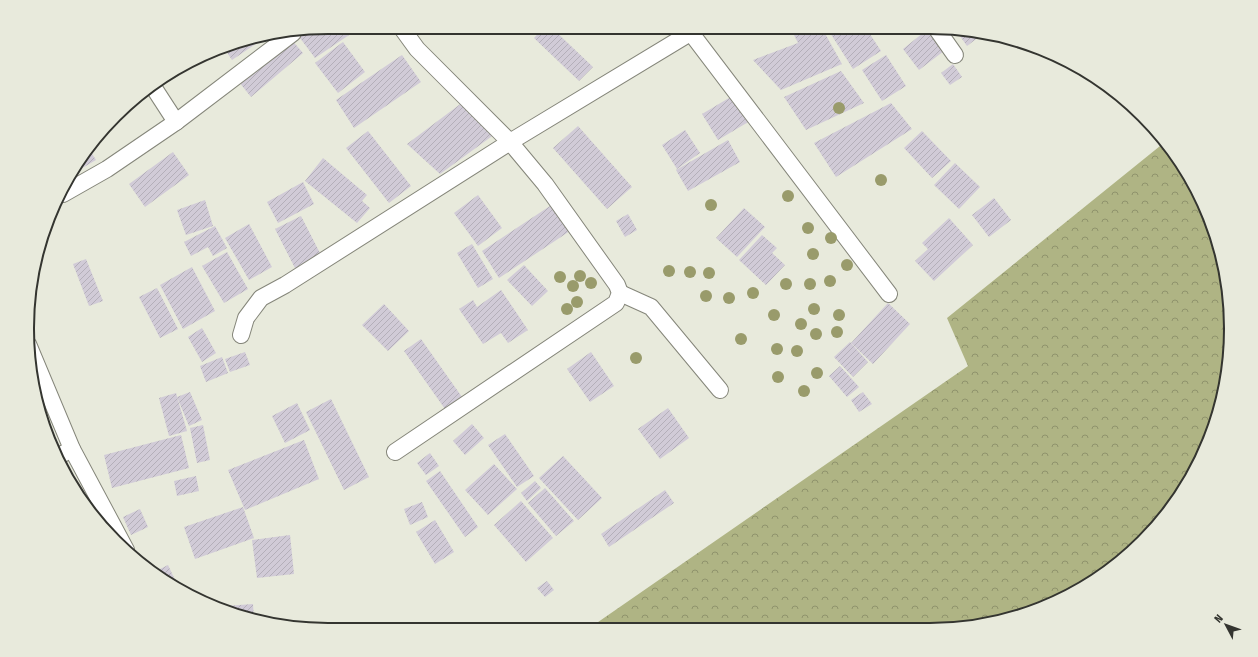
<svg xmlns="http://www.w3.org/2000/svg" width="1258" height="657" font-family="'Fira Sans Condensed',sans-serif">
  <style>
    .forest { fill: url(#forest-crowns) }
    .building { fill: url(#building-hatch) }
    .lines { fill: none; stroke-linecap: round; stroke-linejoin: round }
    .minor-casing { stroke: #85867a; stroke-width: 18 }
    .minor { stroke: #fff; stroke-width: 16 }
    .tree { fill: #999b6b }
    .rim { fill: none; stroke: #343530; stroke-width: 2 }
  </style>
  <defs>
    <pattern id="forest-crowns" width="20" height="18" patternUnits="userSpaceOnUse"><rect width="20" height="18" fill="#afb484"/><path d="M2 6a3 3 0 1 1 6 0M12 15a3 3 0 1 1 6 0" fill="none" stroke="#8f936c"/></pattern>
    <pattern id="building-hatch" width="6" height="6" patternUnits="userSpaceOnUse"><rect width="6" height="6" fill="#d1cbd7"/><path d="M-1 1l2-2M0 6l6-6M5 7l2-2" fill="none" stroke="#b4afb9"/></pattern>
  </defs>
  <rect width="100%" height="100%" fill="#e8eadc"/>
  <!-- forest -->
  <path class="forest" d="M1165 142 1191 178 1215 232 1228 289 1230 348 1221 407 1200 462 1156 527 1113 568 1045 607 969 627 588 629 968 366 947 318Z"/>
  <!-- building -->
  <g class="building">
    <path d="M328 27H347L352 33 315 58 297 34 300 32Z"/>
    <path d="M471 27H486L479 35Z"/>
    <path d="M544 27H551L593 67 579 81 534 38Z"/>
    <path d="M790 27 822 28 842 64 781 90 753 60 798 43Z"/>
    <path d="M827 28H866L881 51 853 69Z"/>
    <path d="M928 29 944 51 919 70 903 49Z"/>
    <path d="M955 29 984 33 967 46Z"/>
    <path d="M266 37 232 60 223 47 231 43Z"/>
    <path d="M290 38 303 53 251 97 239 82Z"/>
    <path d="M343 42 365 72 338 93 315 63Z"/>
    <path d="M402 55 421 82 354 128 336 100Z"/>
    <path d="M886 55 906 86 882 101 862 70Z"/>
    <path d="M1064 59 1081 69 1076 73Z"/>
    <path d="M953 64 962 77 950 85 941 73Z"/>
    <path d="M841 71 864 103 806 130 784 97Z"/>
    <path d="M734 95 750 121 718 140 702 114Z"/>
    <path d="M463 102 495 134 440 174 407 144Z"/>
    <path d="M891 103 912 129 836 177 814 143Z"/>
    <path d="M578 126 632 187 607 209 553 148Z"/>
    <path d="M685 130 700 153 677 169 662 145Z"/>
    <path d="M368 131 411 186 389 203 346 148Z"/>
    <path d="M922 131 951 161 932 178 904 148Z"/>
    <path d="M728 140 740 162 688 191 676 170Z"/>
    <path d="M89 149 96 160 72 174 78 161Z"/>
    <path d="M173 152 189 175 145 207 129 184Z"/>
    <path d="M323 158 367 195 362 201 370 208 357 223 305 181Z"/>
    <path d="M955 163 980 187 959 209 934 185Z"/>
    <path d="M303 182 314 204 278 223 267 202Z"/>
    <path d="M478 195 502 228 478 246 454 213Z"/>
    <path d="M994 198 1011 220 989 237 972 215Z"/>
    <path d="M205 200 213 226 186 235 177 210Z"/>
    <path d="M556 202 573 229 499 278 482 251Z"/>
    <path d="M744 208 765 227 737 257 716 238Z"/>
    <path d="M628 214 637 230 625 237 616 221Z"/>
    <path d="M301 216 322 257 296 270 275 229Z"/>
    <path d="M949 218 973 245 934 281 915 261 928 249 922 243Z"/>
    <path d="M249 224 272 267 249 280 225 238Z"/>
    <path d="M215 226 227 248 213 256 208 247 191 256 184 242Z"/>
    <path d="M762 235 777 248 772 253 785 265 766 285 739 260Z"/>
    <path d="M43 238 47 246 37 252V251Z"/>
    <path d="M472 244 493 279 478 288 457 253Z"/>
    <path d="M227 252 248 289 224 303 202 266Z"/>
    <path d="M86 259 103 301 89 306 73 264Z"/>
    <path d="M524 265 548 291 532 306 507 280Z"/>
    <path d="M192 267 215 311 183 329 160 285Z"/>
    <path d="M157 288 178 329 160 338 139 297Z"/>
    <path d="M501 290 528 330 508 343 501 333 483 344 459 309 473 300 477 307Z"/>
    <path d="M888 303 910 324 873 364 851 343Z"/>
    <path d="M384 304 409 331 388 351 362 325Z"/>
    <path d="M202 328 216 353 202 362 188 337Z"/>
    <path d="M421 339 462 397 445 409 404 351Z"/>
    <path d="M850 342 868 362 853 377 834 357Z"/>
    <path d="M245 352 250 365 230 372 225 359Z"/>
    <path d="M591 352 614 386 590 402 567 369Z"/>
    <path d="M222 357 228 373 206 382 200 366Z"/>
    <path d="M840 366 859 387 847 397 829 376Z"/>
    <path d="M190 392 202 420 189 426 177 397Z"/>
    <path d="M863 392 872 404 859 412 851 400Z"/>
    <path d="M176 393 187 431 169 436 159 398Z"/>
    <path d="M331 399 369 477 344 490 306 412Z"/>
    <path d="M297 403 310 430 285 443 272 416Z"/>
    <path d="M668 408 689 438 660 459 638 429Z"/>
    <path d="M472 424 484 438 465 455 453 441Z"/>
    <path d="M203 425 210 460 197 463 190 428Z"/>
    <path d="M505 434 534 476 517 487 488 445Z"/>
    <path d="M181 435 189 468 112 488 104 455Z"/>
    <path d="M304 440 319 479 245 510 228 470Z"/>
    <path d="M430 453 439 466 426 475 417 463Z"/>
    <path d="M563 456 602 498 578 520 539 478Z"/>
    <path d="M494 464 517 489 488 515 465 490Z"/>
    <path d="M440 471 478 527 465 537 426 481Z"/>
    <path d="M196 476 199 491 177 496 174 481Z"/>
    <path d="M535 481 541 488 527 501 521 493Z"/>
    <path d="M545 488 574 521 556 536 528 503Z"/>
    <path d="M665 490 674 503 609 547 601 534Z"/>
    <path d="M521 501 553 538 526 562 494 525Z"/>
    <path d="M422 502 428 517 410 525 404 509Z"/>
    <path d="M243 507 254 538 195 559 184 527Z"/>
    <path d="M140 509 148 527 131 535 123 517Z"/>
    <path d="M435 520 454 552 435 564 416 532Z"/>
    <path d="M290 535 294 574 257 578 252 540Z"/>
    <path d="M168 565 176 582 173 583 156 571Z"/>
    <path d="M547 581 554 590 545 597 537 588Z"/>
    <path d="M253 604 254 620 226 611V606Z"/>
  </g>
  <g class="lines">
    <!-- minor casing -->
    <g class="minor-casing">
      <g id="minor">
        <path d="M936 28 955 55"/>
        <path d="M691 33 889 294"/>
        <path d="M152 85 176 122"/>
        <path d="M63 194 107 169 176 122 293 33"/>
        <path d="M620 293 651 307 720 390"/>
        <path d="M241 335 246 318 261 298 285 285 510 142 700 27"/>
        <path d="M28 344 72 449 126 550"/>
        <path d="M395 452 616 303 620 293 617 285 545 184 510 142 417 49 401 27"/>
        <path d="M57 457 72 449"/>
      </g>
    </g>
    <!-- minor -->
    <use href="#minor" class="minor"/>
  </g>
  <!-- trees -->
  <g class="tree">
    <circle cx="839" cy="108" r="6"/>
    <circle cx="881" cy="180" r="6"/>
    <circle cx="788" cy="196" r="6"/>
    <circle cx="711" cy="205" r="6"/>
    <circle cx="808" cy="228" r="6"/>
    <circle cx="831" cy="238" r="6"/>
    <circle cx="813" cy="254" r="6"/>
    <circle cx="847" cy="265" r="6"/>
    <circle cx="669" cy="271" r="6"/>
    <circle cx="690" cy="272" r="6"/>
    <circle cx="709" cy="273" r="6"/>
    <circle cx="580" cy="276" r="6"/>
    <circle cx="560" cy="277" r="6"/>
    <circle cx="830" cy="281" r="6"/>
    <circle cx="591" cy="283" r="6"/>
    <circle cx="786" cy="284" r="6"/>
    <circle cx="810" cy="284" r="6"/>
    <circle cx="573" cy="286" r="6"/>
    <circle cx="753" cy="293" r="6"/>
    <circle cx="706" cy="296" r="6"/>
    <circle cx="729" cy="298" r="6"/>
    <circle cx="577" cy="302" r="6"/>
    <circle cx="567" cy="309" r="6"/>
    <circle cx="814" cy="309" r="6"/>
    <circle cx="774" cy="315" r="6"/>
    <circle cx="839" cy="315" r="6"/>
    <circle cx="801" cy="324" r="6"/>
    <circle cx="837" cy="332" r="6"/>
    <circle cx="816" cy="334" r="6"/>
    <circle cx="741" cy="339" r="6"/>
    <circle cx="777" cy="349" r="6"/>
    <circle cx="797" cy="351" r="6"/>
    <circle cx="636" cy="358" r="6"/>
    <circle cx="817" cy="373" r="6"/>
    <circle cx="778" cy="377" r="6"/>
    <circle cx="804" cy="391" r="6"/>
  </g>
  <!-- crop -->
  <path d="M0 0H1258V657H0ZM328 34H930A294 294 0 0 1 1224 328V329A294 294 0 0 1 930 623H328A294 294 0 0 1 34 329V328A294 294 0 0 1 328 34Z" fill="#e8eadc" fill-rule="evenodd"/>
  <path class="rim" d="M328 34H930A294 294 0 0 1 1224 328V329A294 294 0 0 1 930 623H328A294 294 0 0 1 34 329V328A294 294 0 0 1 328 34Z"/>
  <!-- north arrow -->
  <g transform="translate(1226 625) rotate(311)" stroke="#e8eadc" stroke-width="3" paint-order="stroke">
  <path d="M0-3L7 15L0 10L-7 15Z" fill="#343530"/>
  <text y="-6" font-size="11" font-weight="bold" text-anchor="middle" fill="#343530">N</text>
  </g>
</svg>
